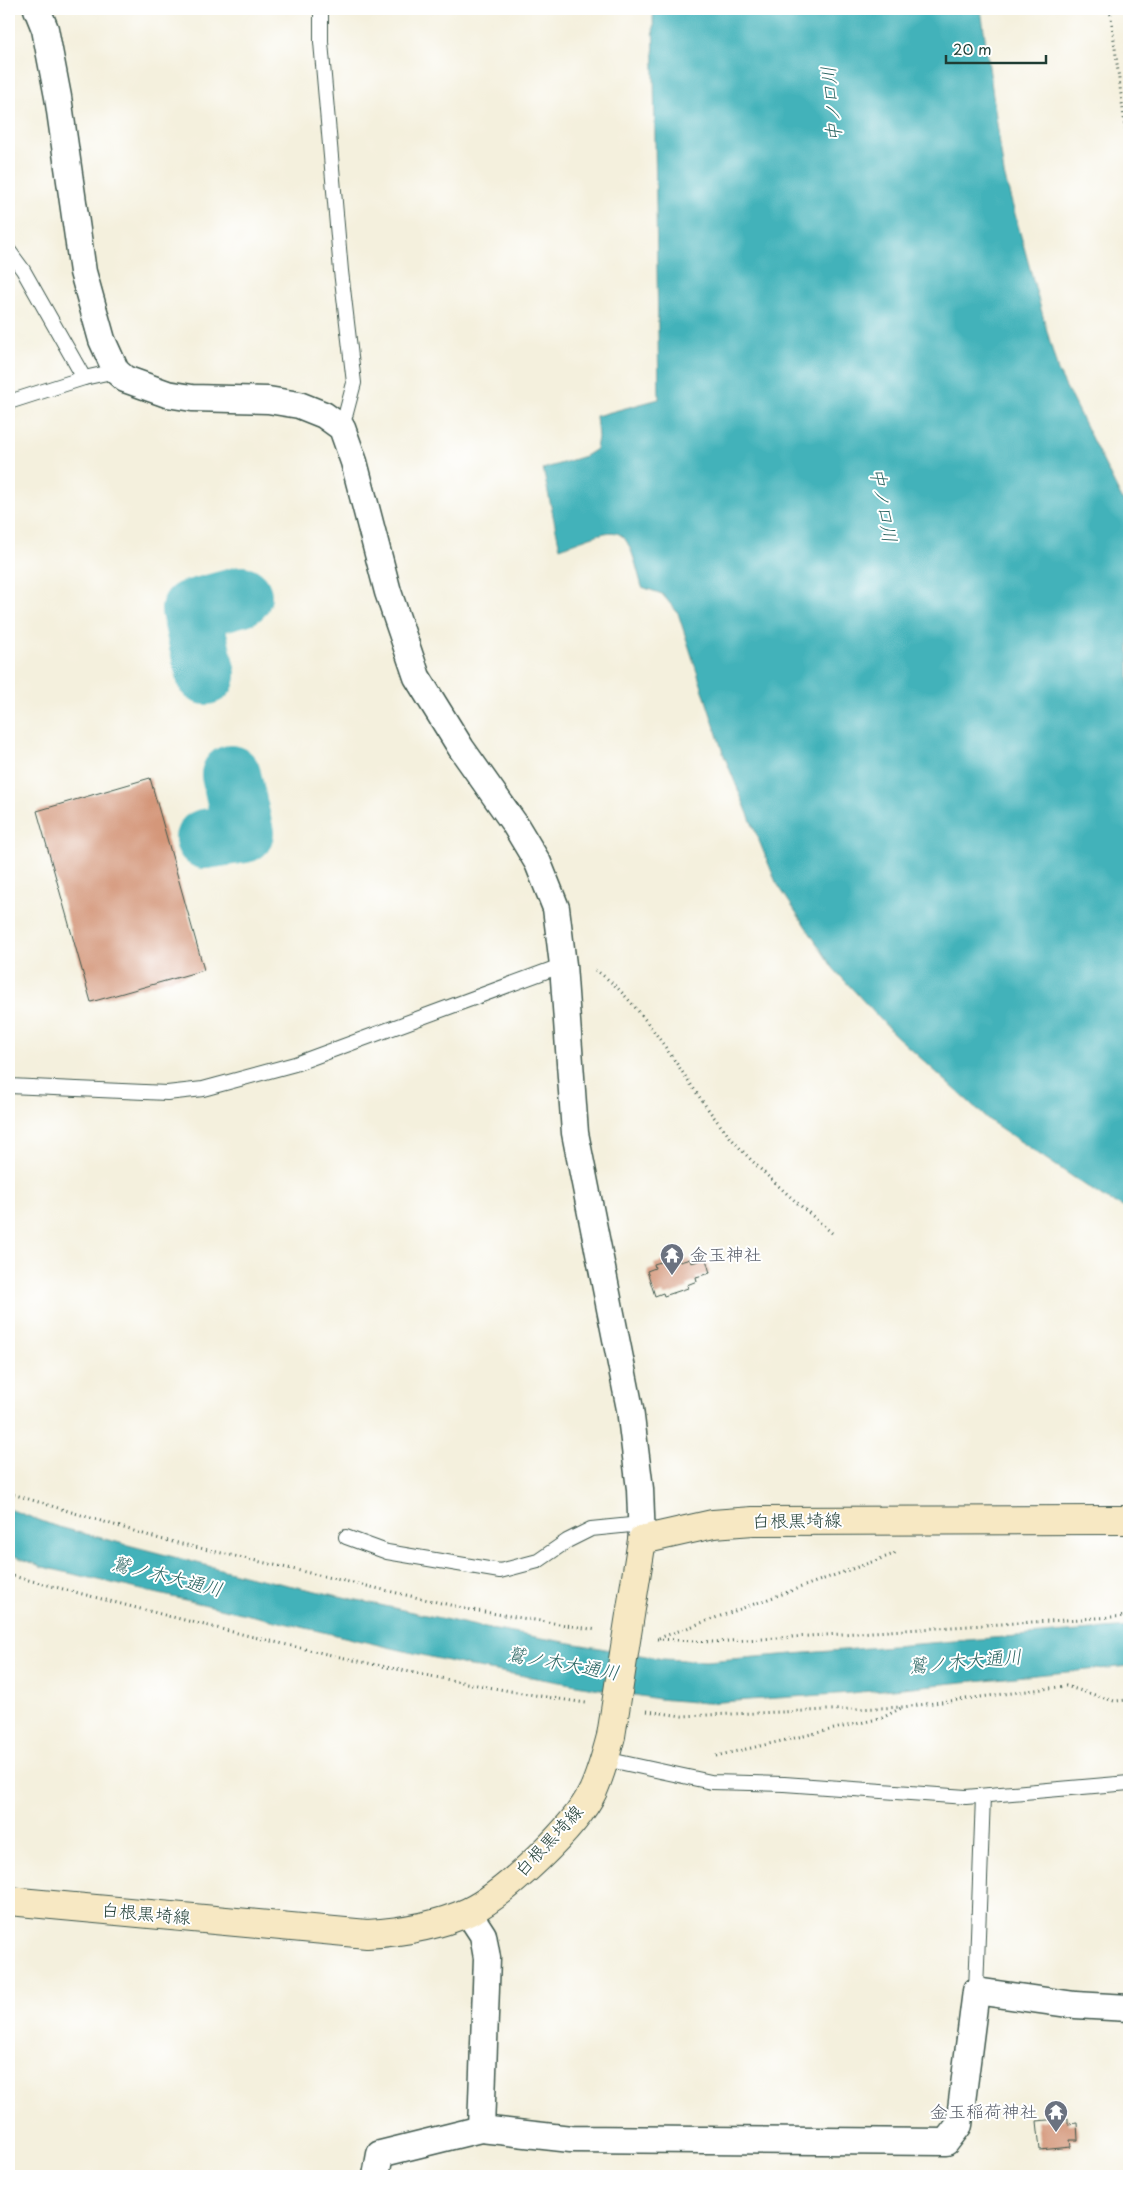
<svg xmlns="http://www.w3.org/2000/svg" width="1138" height="2185" font-family="'Playpen Sans','Klee One',sans-serif">
  <style>
    .water { fill: #42b2ba; stroke: #307877 }
    .lines { fill: none; stroke-linecap: round; stroke-linejoin: round }
    .river { stroke: #42b2ba; stroke-width: 60 }
    .building { fill: #d4977a }
    .lane-casing { stroke: #3f584d; stroke-width: 16 }
    .street-casing { stroke: #3f584d; stroke-width: 29 }
    .secondary-casing { stroke: #3f584d; stroke-width: 30 }
    .path { stroke: #3f584d; stroke-width: 3; stroke-dasharray: 1 4; stroke-linecap: butt }
    .lane { stroke: #fff; stroke-width: 14 }
    .street { stroke: #fff; stroke-width: 26 }
    .secondary { stroke: #f7e8c3; stroke-width: 28 }
    .secondary-bridge-casing { stroke: #3f584d; stroke-width: 30; stroke-linecap: butt }
    .secondary-bridge { stroke: #f7e8c3; stroke-width: 28 }
    .labels { text-anchor: middle; stroke-width: 4; stroke-linejoin: round; paint-order: stroke }
    .worship-label { font-size: 18px; fill: #5b616d; stroke: #fff; text-anchor: start }
    .street-label { font-size: 18px; fill: #1f3d34; stroke: #fff }
    .water-label { font-size: 19px; font-style: italic; fill: #2b6663; stroke: #fff }
  </style>
  <rect width="100%" height="100%" fill="#fff"/>
  <filter id="ink" filterUnits="userSpaceOnUse"><feTurbulence type="fractalNoise" baseFrequency=".02" numOctaves="2"/><feDisplacementMap in="SourceGraphic" scale="10" xChannelSelector="R" yChannelSelector="G"/><feConvolveMatrix kernelMatrix="1 2 1 2 8 2 1 2 1" color-interpolation-filters="sRGB"/></filter>
  <filter id="wash" filterUnits="userSpaceOnUse"><feTurbulence type="fractalNoise" baseFrequency=".0096" numOctaves="4" result="noise"/><feDisplacementMap in="SourceGraphic" scale="20" xChannelSelector="R" yChannelSelector="G"/><feGaussianBlur stdDeviation="1.12" result="paint"/><feColorMatrix in="noise" values="0 0 0 0 0 0 0 0 0 0 0 0 0 0 0 0 0 1.4 0 .05"/><feComposite in="paint" operator="in"/></filter>
  <g filter="url(#wash)">
    <rect width="100%" height="100%" fill="#f4f0dd"/>
    <!-- water -->
    <g class="water">
      <path d="M653 9H981L1004 174 1058 371 1129 513V1210L1104 1198 990 1121 893 1033 833 968 776 882 723 753 678 613 662 594 642 587C624 518 622 526 560 548L543 469 585 456 596 449 598 437 596 416 659 399Z"/>
      <path d="M9 1509 55 1526 247 1576 490 1629 663 1659 706 1661 1129 1627V1666L850 1693 706 1703 658 1699 478 1668 43 1567 9 1554Z"/>
    </g>
    <g class="lines">
      <!-- river -->
      <g class="river">
        <path d="M206 675 191 610 242 596"/>
        <path d="M205 839 244 833 231 775"/>
      </g>
    </g>
    <g id="blocks">
      <!-- building -->
      <g class="building">
        <path d="M150 778 204 970 91 1002 37 811Z"/>
        <path d="M677 1257 680 1262 690 1259 691 1263 706 1259 710 1273 696 1277 697 1281 687 1285 688 1288 664 1296 663 1293 655 1296 647 1271 655 1268 654 1264Z"/>
        <path d="M1068 2118V2124L1077 2123 1078 2140H1070L1071 2147 1040 2150 1037 2121Z"/>
      </g>
    </g>
  </g>
  <g filter="url(#ink)">
    <use href="#blocks" fill-opacity="0" stroke="#3f584d" stroke-width="1"/>
    <g class="lines">
      <!-- lane casing -->
      <g class="lane-casing">
        <g id="lane">
          <path d="M321 9V42L341 271 354 383 342 428"/>
          <path d="M9 251 23 270 84 378"/>
          <path d="M9 402 84 378 116 371"/>
          <path d="M9 1086 167 1093 203 1089 295 1064 563 965"/>
          <path d="M346 1537 387 1552 500 1571 538 1561 567 1541 591 1529 641 1524"/>
          <path d="M605 1759 711 1782 784 1784 966 1797 1129 1783"/>
          <path d="M976 1991 983 1796"/>
        </g>
      </g>
      <!-- street casing -->
      <g class="street-casing">
        <g id="street">
          <path d="M37 9 45 29 58 97 83 272 102 340 116 371 125 379 167 394 192 398 268 400 299 405 324 415 342 428 354 462 388 592 417 677 461 748 514 823 538 863 556 908 563 965 575 1133 630 1409 640 1489 642 1540"/>
          <path d="M468 1912 483 1935 487 1958 481 2129"/>
          <path d="M376 2176 380 2154 481 2129 571 2139 946 2142 959 2125 976 1991 1075 2005 1129 2008"/>
        </g>
      </g>
      <!-- secondary casing -->
      <g class="secondary-casing">
        <g id="secondary">
          <path d="M633 1596 642 1540 713 1524 753 1521 1129 1520"/>
          <path d="M9 1901 367 1934C401 1932 437 1926 468 1912 504 1895 576 1827 593 1791 601 1773 606 1755 611 1736"/>
        </g>
      </g>
      <!-- path -->
      <g class="path">
        <path d="M1110 9 1129 157"/>
        <path d="M595 970C639 997 684 1079 717 1121 750 1164 792 1198 832 1233"/>
        <path d="M9 1493 160 1539 472 1610 597 1630"/>
        <path d="M9 1575C198 1624 392 1675 586 1703"/>
        <path d="M659 1638 894 1554 896 1551"/>
        <path d="M657 1639 713 1642 1129 1616"/>
        <path d="M647 1711 682 1716 903 1707 1066 1686 1114 1701 1129 1700"/>
        <path d="M716 1756 882 1718 903 1707"/>
      </g>
      <!-- lane -->
      <use href="#lane" class="lane"/>
      <!-- street -->
      <use href="#street" class="street"/>
      <!-- secondary -->
      <use href="#secondary" class="secondary"/>
      <!-- secondary-bridge casing -->
      <g class="secondary-bridge-casing">
        <path id="secondary-bridge" d="M611 1736 633 1596"/>
      </g>
      <!-- secondary-bridge -->
      <use href="#secondary-bridge" class="secondary-bridge"/>
    </g>
  </g>
  <!-- icons -->
  <defs>
    <g id="temple-pin" transform="scale(1.25)"><path d="M0 17L-7.5 6A9.5 9.5 0 1 1 7.5 6Z" fill="#6b7280" stroke="#fff"/><path d="M0-6L5-2H3V0L6.5 2.5H4V6H1.5V3h-3V6H-4V2.5H-6.5L-3 0V-2H-5Z" fill="#fff"/></g>
  </defs>
  <g fill-rule="evenodd">
    <use href="#temple-pin" x="672" y="1255"/>
    <use href="#temple-pin" x="1056" y="2112"/>
  </g>
  <g class="labels">
    <!-- worship labels -->
    <g class="worship-label">
      <text x="690" y="1261">金玉神社</text>
      <text x="1038" y="2118" text-anchor="end">金玉稲荷神社</text>
    </g>
    <!-- street labels -->
    <g class="street-label">
      <text transform="translate(797 1521) rotate(-1)" y="6">白根黒埼線</text>
      <text transform="translate(549 1841) rotate(-47)" y="6">白根黒埼線</text>
      <text transform="translate(146 1914) rotate(5)" y="6">白根黒埼線</text>
    </g>
    <!-- water labels -->
    <g class="water-label">
      <text transform="translate(831 104) rotate(-95)" y="7">中ノ口川</text>
      <text transform="translate(884 505) rotate(80)" y="7">中ノ口川</text>
      <text transform="translate(167 1576) rotate(14)" y="7">鷲ノ木大通川</text>
      <text transform="translate(965 1661) rotate(-5)" y="7">鷲ノ木大通川</text>
      <text transform="translate(563 1663) rotate(10)" y="7">鷲ノ木大通川</text>
    </g>
  </g>
  <!-- margin -->
  <rect width="1138" height="2185" fill="none" stroke="#fff" stroke-width="30"/>
  <!-- scale -->
  <path d="M946 55v8h100v-8" fill="none" stroke="#1f3d34" stroke-width="2.5"/>
  <text x="953" y="55" font-size="15" fill="#1f3d34" stroke="#ffffff" stroke-width="4" paint-order="stroke">20 m</text>
</svg>
